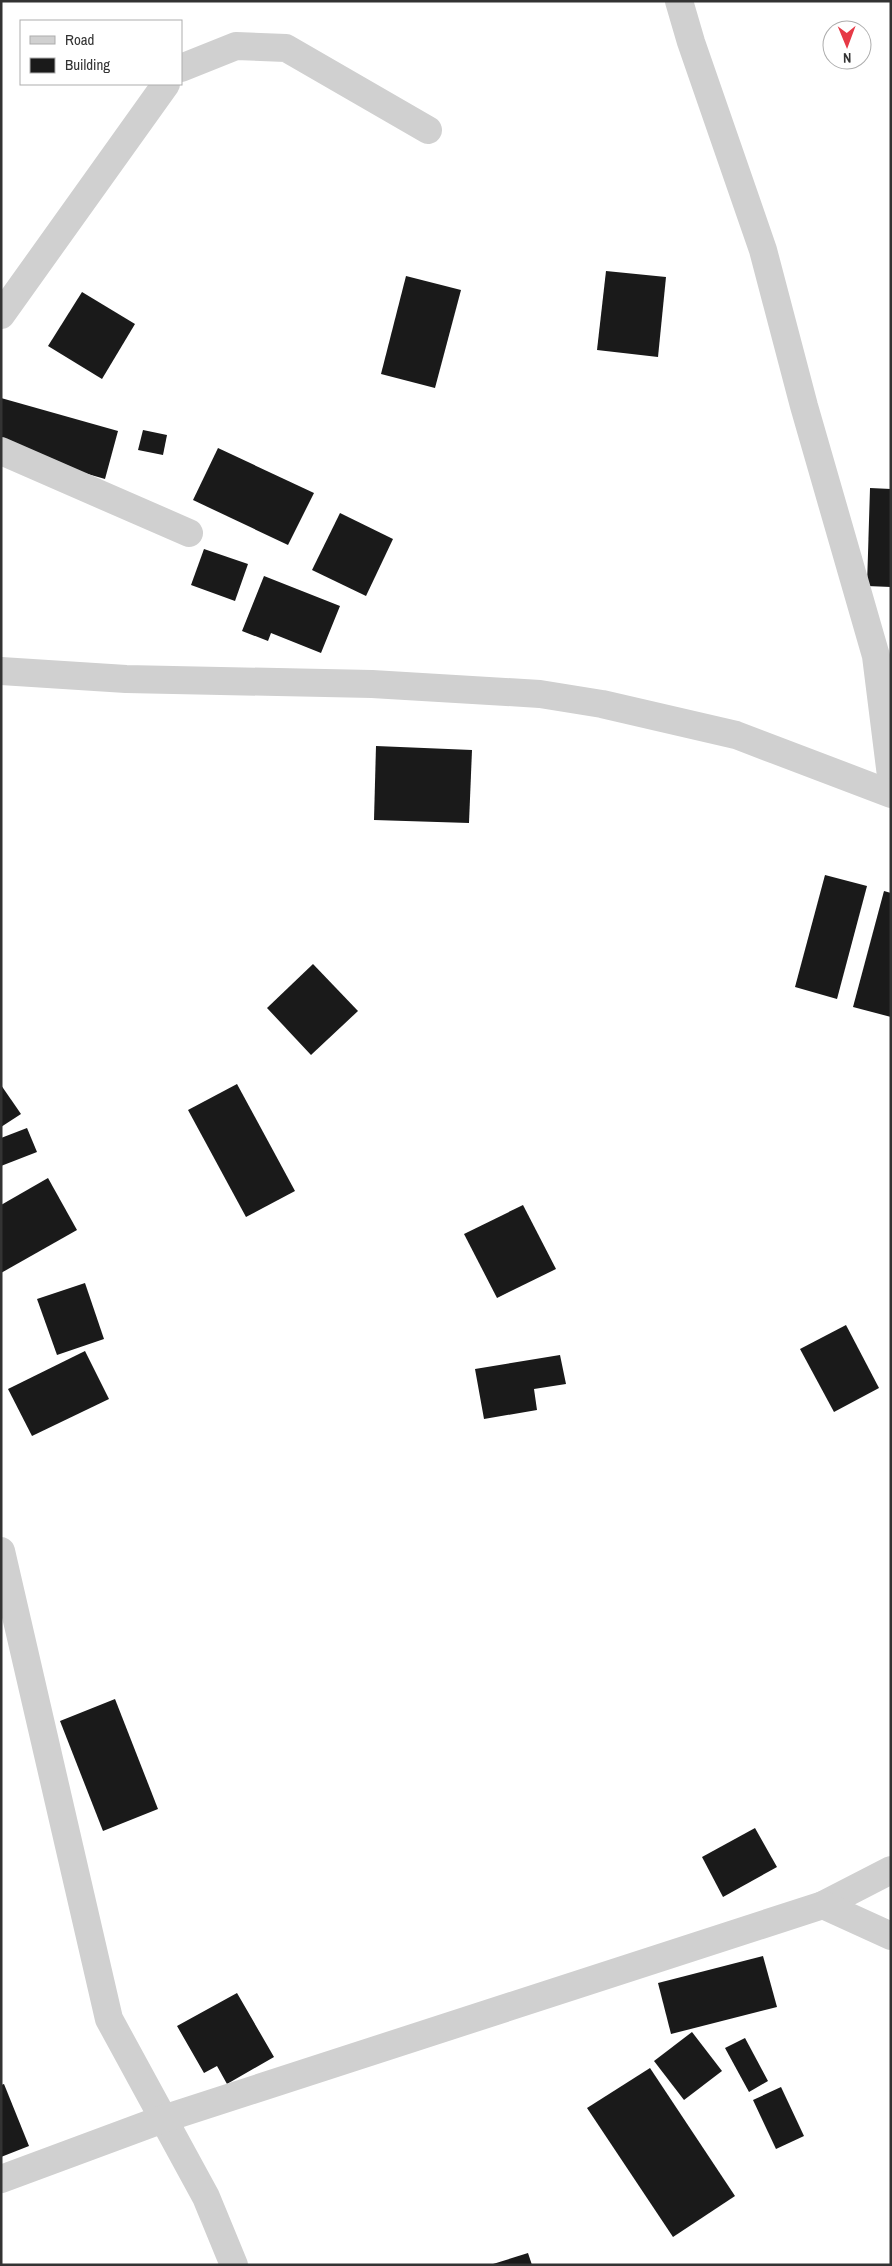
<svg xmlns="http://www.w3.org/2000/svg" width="892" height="2266" font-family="'Archivo Narrow',sans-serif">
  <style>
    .building { fill: #1a1a1a }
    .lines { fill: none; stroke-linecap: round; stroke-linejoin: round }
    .street { stroke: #d0d0d0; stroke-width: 28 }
  </style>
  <rect width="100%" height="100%" fill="#fff"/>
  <!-- building -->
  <g class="building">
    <path d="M606 271 666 277 658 357 597 350Z"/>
    <path d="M406 276 461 290 435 388 381 374Z"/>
    <path d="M82 292 135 324 102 379 48 346Z"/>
    <path d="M1 398 118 431 105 479 1 449Z"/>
    <path d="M143 430 167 435 163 455 138 450Z"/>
    <path d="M218 448 314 493 288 545 193 500Z"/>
    <path d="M870 488 891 489V587L867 586Z"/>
    <path d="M340 513 393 539 366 596 312 570Z"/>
    <path d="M204 549 248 564 235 601 191 585Z"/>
    <path d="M264 576 340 606 321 653 271 633 268 641 242 631Z"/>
    <path d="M376 746 472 750 469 823 374 820Z"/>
    <path d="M825 875 867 886 837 999 795 987Z"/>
    <path d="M884 891 891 893V1017L853 1007Z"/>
    <path d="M313 964 358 1011 311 1055 267 1008Z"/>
    <path d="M237 1084 295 1191 246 1217 188 1110Z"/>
    <path d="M1 1085 21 1114 1 1127Z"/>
    <path d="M27 1128 37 1152 1 1166V1138Z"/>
    <path d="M48 1178 77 1230 1 1273V1205Z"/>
    <path d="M523 1205 556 1269 497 1298 464 1234Z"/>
    <path d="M85 1283 104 1339 57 1355 37 1299Z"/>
    <path d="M846 1325 879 1388 834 1412 800 1349Z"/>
    <path d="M85 1351 109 1399 32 1436 8 1389Z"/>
    <path d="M560 1355 566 1384 534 1389 537 1410 484 1419 475 1369Z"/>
    <path d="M115 1699 158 1809 103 1831 60 1721Z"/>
    <path d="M755 1828 777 1867 723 1897 702 1857Z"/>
    <path d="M763 1956 777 2007 671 2034 658 1983Z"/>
    <path d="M237 1993 274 2057 227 2084 217 2066 204 2073 177 2026Z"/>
    <path d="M692 2032 722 2071 684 2100 654 2061Z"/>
    <path d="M745 2038 768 2081 749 2092 725 2048Z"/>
    <path d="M650 2068 735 2196 673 2237 587 2108Z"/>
    <path d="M4 2084 29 2146 1 2157V2085Z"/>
    <path d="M781 2087 804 2136 776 2149 753 2100Z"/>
    <path d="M528 2253 532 2265H493V2264Z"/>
  </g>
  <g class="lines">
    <!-- street -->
    <g class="street">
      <path d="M679 1 691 42 763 250 804 406 876 656 891 776"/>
      <path d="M181 68 236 46 286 48 428 130"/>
      <path d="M1 315 166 84"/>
      <path d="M1 451 189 533"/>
      <path d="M1 671 126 679 372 684 540 694 602 704 736 735 891 794"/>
      <path d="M1 1551 109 2019 206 2197 234 2265"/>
      <path d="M823 1905 891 1870"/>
      <path d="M1 2179 163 2119 823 1905 891 1936"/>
    </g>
  </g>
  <!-- border -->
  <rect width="892" height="2266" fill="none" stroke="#333333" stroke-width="5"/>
  <!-- legend -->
  <rect x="20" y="20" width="162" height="65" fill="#ffffff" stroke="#adadad"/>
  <rect x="30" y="36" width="25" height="8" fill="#d0d0d0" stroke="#adadad"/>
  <text x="65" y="45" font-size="15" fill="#333333">Road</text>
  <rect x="30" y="58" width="25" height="15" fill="#1a1a1a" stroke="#adadad"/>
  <text x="65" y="70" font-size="15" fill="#333333">Building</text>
  <!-- north arrow -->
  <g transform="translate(847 45) rotate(179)"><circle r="24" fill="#ffffff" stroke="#adadad"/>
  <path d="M0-4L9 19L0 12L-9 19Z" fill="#e63946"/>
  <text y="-8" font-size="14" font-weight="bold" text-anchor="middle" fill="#333333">N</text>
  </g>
</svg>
